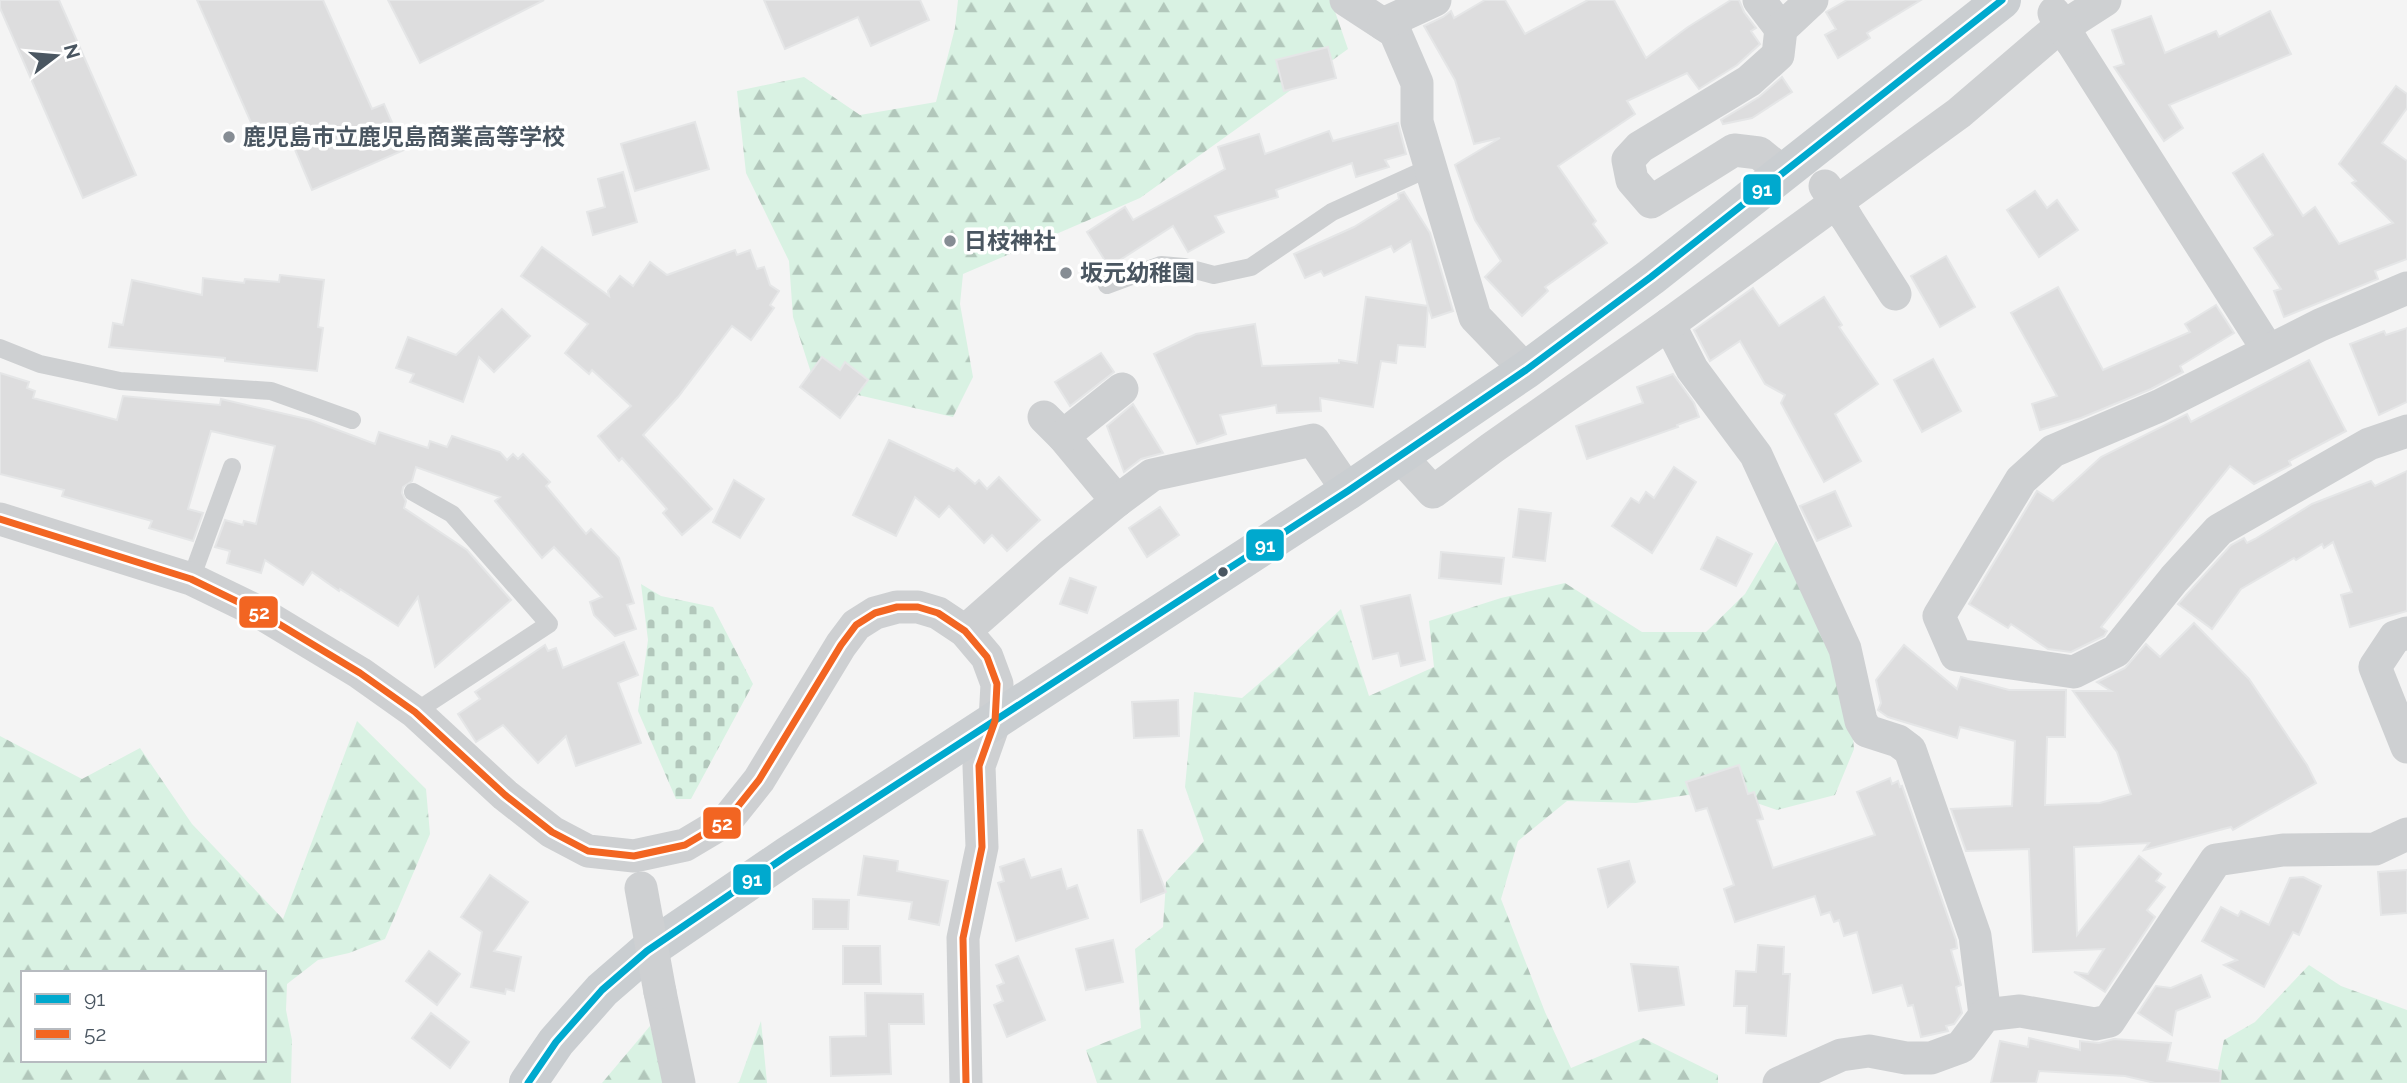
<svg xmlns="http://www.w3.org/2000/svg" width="2407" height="1083" font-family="Raleway,'Noto Sans JP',sans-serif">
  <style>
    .forest { fill: url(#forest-firs); fill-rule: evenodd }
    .cemetery { fill: url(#cemetery-stones) }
    .building { fill: #ddddde; stroke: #e5e6e7; stroke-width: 2 }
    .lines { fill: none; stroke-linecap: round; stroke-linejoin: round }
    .lane { stroke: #ced0d2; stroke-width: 18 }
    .street { stroke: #ced0d2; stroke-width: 33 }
    .primary { stroke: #caced1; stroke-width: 38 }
    .street-bridge { stroke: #ced0d2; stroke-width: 33 }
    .bus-1-casing { stroke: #fff; stroke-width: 12 }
    .bus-2-casing { stroke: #fff; stroke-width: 12 }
    .bus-1 { stroke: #00a9ce; stroke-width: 7 }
    .bus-2 { stroke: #f26522; stroke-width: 7 }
    .poi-dot { fill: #868d94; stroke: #fff; stroke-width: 2.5 }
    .bus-dot { fill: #4a5661; stroke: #fff; stroke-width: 2.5 }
    .labels { text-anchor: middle; stroke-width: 7; stroke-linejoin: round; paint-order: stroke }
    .poi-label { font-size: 23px; font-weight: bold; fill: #4a5661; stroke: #fff; text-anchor: start }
    .line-badge { stroke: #fff; stroke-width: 2.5 }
    .badge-label { font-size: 19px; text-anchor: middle; font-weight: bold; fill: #fff }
  </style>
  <defs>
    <pattern id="forest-firs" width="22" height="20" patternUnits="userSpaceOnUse" patternTransform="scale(1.75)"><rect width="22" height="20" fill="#d9f2e3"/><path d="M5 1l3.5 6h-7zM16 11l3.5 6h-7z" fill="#b2c7bb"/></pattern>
    <pattern id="cemetery-stones" width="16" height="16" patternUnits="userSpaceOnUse" patternTransform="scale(1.75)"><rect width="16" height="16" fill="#d9f2e3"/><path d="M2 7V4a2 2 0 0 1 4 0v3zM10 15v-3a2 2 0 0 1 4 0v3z" fill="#b2c7bb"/></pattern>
  </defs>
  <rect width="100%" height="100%" fill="#f4f4f4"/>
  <!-- forest -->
  <g class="forest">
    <path d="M958 0H1331L1348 49 1140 198 963 274 960 304 973 377 953 417 815 385 793 317 789 261 746 173 737 91 804 77 860 115 936 102 955 28Z"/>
    <path d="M1776 541 1844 649 1854 749 1835 795 1777 810 1719 790 1636 803 1567 801 1518 841 1501 899 1545 1012 1571 1068 1643 1038 1718 1075V1083H1097L1086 1050 1141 1028 1135 949 1163 927 1166 882 1204 841 1185 787 1194 692 1242 698 1282 664 1341 609 1369 696 1434 667 1429 621 1501 598 1565 583 1642 632H1706L1745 594Z"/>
    <path d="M357 721 426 789 430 834 385 939 349 953 318 960 287 984 286 1010 292 1040 291 1083H0V736L82 779 140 748 192 824 283 919ZM23 973H264V1060H23Z"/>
    <path d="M2309 965 2341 986 2407 1010V1083H2215L2224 1040 2255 1022Z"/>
    <path d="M761 1021 767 1083H737L739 1082Z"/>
    <path d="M650 1026 666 1083H602Z"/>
  </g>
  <!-- cemetery -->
  <path class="cemetery" d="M641 584 661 596 713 607 753 684 691 799H676L638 711 648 640Z"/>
  <!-- building -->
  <g class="building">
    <path d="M0 0H59L136 175 83 198 0 8Z"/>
    <path d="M197 0H323L372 109 384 104 404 150 312 190 288 133 261 145Z"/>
    <path d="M388 0H544L420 63Z"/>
    <path d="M764 0H920L929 20 871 46 858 17 785 49Z"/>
    <path d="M1485 0H1505L1525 34 1588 0H1614L1646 58 1688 27 1731 0H1739L1744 12 1756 28 1751 31 1760 44 1737 65 1699 89 1687 73 1627 101 1635 114 1558 166 1596 221 1593 224 1607 243 1545 287 1548 291 1522 316 1485 277 1501 261 1475 220 1455 165 1500 138 1474 144 1455 80 1424 26 1443 17 1451 11 1454 18Z"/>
    <path d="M1847 0H1921L1867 33 1870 38 1838 58 1825 35 1836 29 1826 12Z"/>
    <path d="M2270 11 2291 54 2169 105 2183 128 2164 141 2114 67 2124 64 2112 30 2151 16 2165 53 2216 31 2219 37Z"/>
    <path d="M1328 47 1336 78 1284 91 1276 60Z"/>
    <path d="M1782 77 1792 92 1752 118 1723 124 1721 120 1759 97Z"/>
    <path d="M2396 86 2407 94V108L2382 143 2407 161V259L2375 271 2378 279 2284 317 2274 291 2281 289 2254 248 2273 235 2233 173 2263 154 2303 216 2315 207 2339 244 2393 223 2352 183 2356 181 2339 164Z"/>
    <path d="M695 122 709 169 635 191 621 144Z"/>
    <path d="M1398 123 1406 154 1385 160 1389 167 1356 177 1352 163 1276 190 1278 197 1215 216 1224 232 1188 252 1173 226 1109 267 1087 232 1125 207 1133 220 1225 169 1218 147 1259 134 1265 154 1329 131 1333 141Z"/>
    <path d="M623 172 637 222 593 235 587 212 605 207 598 179Z"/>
    <path d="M2035 191 2047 208 2057 200 2078 230 2039 257 2007 210Z"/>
    <path d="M1404 192 1430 233 1453 311 1432 318 1428 306 1425 347 1398 345 1396 363 1381 361 1373 407 1320 398 1321 411 1277 413 1276 405 1220 415 1226 434 1197 444 1154 354 1196 334 1255 324 1262 366 1339 363V360L1357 363 1366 297 1428 306 1411 241 1394 252 1391 246 1324 276 1321 271 1305 278 1294 254 1354 227 1399 199 1398 194Z"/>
    <path d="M542 247 609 296 608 291 620 276 633 286 650 262 667 275 735 250 737 255 750 250 757 269 764 267 770 285 779 291 770 305 774 308 751 340 732 326 678 397 643 435 712 509 682 535 663 513 667 509 622 458 619 461 598 436 631 406 592 370 589 374 565 353 588 324 521 276Z"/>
    <path d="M1946 256 1975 307 1940 327 1911 276Z"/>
    <path d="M280 275 324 280 318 327 323 328 317 371 225 361V358L109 347 113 323 123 325 132 280 202 295 203 278 244 283 245 279 279 282Z"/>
    <path d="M2058 287 2103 370 2190 332 2185 324 2216 305 2234 333 2180 366 2183 372 2151 389 2081 418 2040 430 2032 404 2057 396 2011 313Z"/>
    <path d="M1753 288 1779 326 1824 297 1842 325 1839 327 1878 384 1835 414 1861 461 1824 482 1781 403 1785 395 1765 384 1740 341 1710 361 1694 330Z"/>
    <path d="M502 309 530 336 494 372 479 357 463 402 410 382 414 374 396 368 408 337 456 355Z"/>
    <path d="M2407 328V402L2379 415 2350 344 2384 331 2386 335Z"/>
    <path d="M1101 353 1114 372 1070 406 1055 382Z"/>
    <path d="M822 357 840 370 845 362 868 380 840 418 800 387Z"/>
    <path d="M1933 359 1961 411 1922 432 1894 380Z"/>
    <path d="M2309 360 2346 431 2289 461 2291 465 2254 484 2230 466 2101 627 2107 631 2104 636 2071 652 2048 649 2011 624 2008 628 1969 604 2037 491 2053 501 2101 457 2187 414 2191 422Z"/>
    <path d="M0 373 29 382 27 388 35 391 33 398 117 420 123 396 220 405 221 399 311 420 375 444 379 432 428 448 430 441 447 447 452 436 500 452 507 460 513 454 518 459 523 454 550 482 546 486 586 534 591 529 619 558 634 603 627 605 636 629 615 636 594 615 590 602 602 597 554 547 542 558 495 501 500 497 416 467 412 481 403 487 402 493 406 501 404 508 467 550 511 600 435 667 418 597 398 626 340 589 339 591 312 572 303 585 265 560 261 573 227 563 230 551 215 547 225 520 243 525 244 521 256 524 275 446 211 431 188 509 203 513 193 541 149 528 152 521 62 496 64 490 0 474Z"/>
    <path d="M1673 374 1694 403 1699 417 1677 425 1678 427 1587 459 1576 426 1643 403 1637 387Z"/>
    <path d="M1133 404 1163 453 1141 459 1124 472 1107 426Z"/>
    <path d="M889 440 954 471 957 468 975 484 979 480 987 489 999 477 1040 520 1007 551 992 535 984 543 949 506 939 517 915 497 896 536 853 515Z"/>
    <path d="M1674 467 1696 482 1652 553 1612 526 1631 498 1639 503 1646 492 1654 498Z"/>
    <path d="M2407 471V611L2350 627 2341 595 2352 592 2333 542 2324 548 2322 544 2296 560 2294 558 2241 589 2212 629 2178 604 2231 545 2244 538 2247 543 2255 539 2312 504 2371 481 2375 486Z"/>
    <path d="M734 480 764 499 740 538 713 522Z"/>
    <path d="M1835 491 1851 526 1817 541 1800 506Z"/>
    <path d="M1160 507 1179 535 1147 557 1129 528Z"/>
    <path d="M1519 509 1551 513 1545 561 1513 557Z"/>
    <path d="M1717 537 1752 554 1736 586 1701 569Z"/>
    <path d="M1441 552 1504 558 1501 584 1439 578Z"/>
    <path d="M1070 578 1096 587 1087 613 1060 604Z"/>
    <path d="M1410 595 1425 660 1401 666 1398 653 1373 659 1361 606Z"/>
    <path d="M2194 623 2249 679 2307 765 2316 783 2233 830 2231 827 2144 850 2149 843 2074 847 2077 935 2139 856 2161 874 2156 881 2165 887 2147 910 2155 917 2105 992 2074 972 2088 974 2104 949 2033 952 2029 849 1966 851 1951 809 2012 806 2015 741 1960 727 1957 738 1888 717 1878 710 1881 703 1876 680 1904 645 1957 689 1961 677 2009 690H2066L2065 737H2047L2045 805 2100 803 2131 794 2117 752 2073 691H2111L2097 682 2125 668 2146 644 2160 657Z"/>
    <path d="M624 642 638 675 618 683 641 743 576 766 566 736 538 763 503 725 476 742 458 714 480 699 475 692 545 645 548 651 556 648 563 668Z"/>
    <path d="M1178 700 1179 736 1134 738 1132 702Z"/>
    <path d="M1739 765 1748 794 1754 792 1763 819 1757 820 1773 868 1875 835 1857 792 1890 778 1892 784 1898 781 1900 787 1902 786 1956 940 1957 948 1951 950 1961 985 1956 987 1962 1013 1954 1024 1946 1026 1948 1031 1921 1037 1913 1005 1908 1006 1902 985 1873 993 1857 932 1844 936 1839 920 1834 922 1830 912 1821 915 1815 896 1735 922 1724 889 1734 885 1707 808 1696 811 1686 782Z"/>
    <path d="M1138 830H1142L1166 892 1141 902Z"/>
    <path d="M864 856 898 861 897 871 948 881 939 925 909 919 912 902 858 895Z"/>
    <path d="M1024 859 1031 878 1061 869 1067 889 1077 885 1088 918 1016 941 998 883 1004 881 1000 867Z"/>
    <path d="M1629 861 1635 882 1608 907 1598 869Z"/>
    <path d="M2407 870V913L2381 915 2378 872Z"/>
    <path d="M490 875 528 902 494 951 521 957 514 991 506 989 505 994 471 987 482 932 461 917Z"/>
    <path d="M2303 877 2321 886 2299 935 2293 932 2264 987 2224 965 2237 960 2202 941 2221 907 2238 916 2241 911 2269 925 2290 878Z"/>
    <path d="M813 899 849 900 848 929H813Z"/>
    <path d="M1113 940 1123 982 1086 990 1076 949Z"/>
    <path d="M1758 945 1784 947 1783 974H1790L1786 1036 1746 1033 1747 1006H1734L1736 971 1756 972Z"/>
    <path d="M843 946H880L881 984H843Z"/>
    <path d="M429 951 460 974 437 1005 406 981Z"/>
    <path d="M1018 956 1045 1020 1007 1037 994 1005 1003 1001 997 986 1004 983 996 965Z"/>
    <path d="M1631 964 1678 967 1684 1005 1639 1011Z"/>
    <path d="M2201 975 2210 997 2176 1011 2172 1035 2138 1013 2156 986 2171 988Z"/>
    <path d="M865 993 923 994 924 1024H889L891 1074 831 1076 830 1037 866 1036Z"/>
    <path d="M431 1013 469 1042 450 1068 412 1038Z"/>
    <path d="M2029 1038 2080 1050V1041L2099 1043 2114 1039 2171 1043 2167 1061 2221 1071 2220 1083H2155L2125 1076 2039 1071 2036 1083H1991L2000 1041 2028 1047Z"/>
  </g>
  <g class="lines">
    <!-- lane -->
    <g class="lane">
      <path d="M1107 285 1161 265 1184 267 1214 275 1251 267 1332 212 1431 167"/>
      <path d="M0 348 40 364 120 381 271 391 352 420"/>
      <path d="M413 492 452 514 549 624 415 712"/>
      <path d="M191 579 232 467"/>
    </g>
    <!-- street -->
    <g class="street">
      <path d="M1346 0 1395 32 1417 83V122L1475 317 1526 370"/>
      <path d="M1759 0 1781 29"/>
      <path d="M1383 24 1435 0"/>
      <path d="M2072 42 2268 350"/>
      <path d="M1784 173 1759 153 1734 150 1651 202 1632 180 1628 160 1640 147 1749 81 1778 55 1781 29 1812 0"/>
      <path d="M1846 217 1895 294"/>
      <path d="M2407 288 2320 325 2159 406 2053 451 2021 480 1939 616 1956 655 2074 672 2116 651 2174 579 2219 530 2369 444 2407 431"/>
      <path d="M1669 324 1692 369 1756 455 1845 649 1861 721 1867 731 1898 741 1910 750 1975 936 1985 1015"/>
      <path d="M1044 417 1063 436 1117 501"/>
      <path d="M1063 436 1122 389"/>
      <path d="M1400 456 1433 492 1492 448 1669 324 1959 113 2049 36 2105 0"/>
      <path d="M0 519 191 579 259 612 360 673 415 712 505 795 552 832 588 851 634 856 685 845 727 820 759 780 841 645 856 625 875 613 897 607H918L938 613 965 631 987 657 997 684 995 721 979 766 982 847 963 938 966 1083"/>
      <path d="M965 631 1051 555 1117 501 1152 475 1313 440 1348 491"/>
      <path d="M2407 633 2395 637 2375 667 2407 747"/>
      <path d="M660 992 679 1083"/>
      <path d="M1779 1083 1841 1055 1869 1051 1906 1058H1931L1961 1047 1985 1015 2020 1011 2095 1024 2109 1021 2216 860 2283 850 2375 849 2407 834"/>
    </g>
    <!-- primary -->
    <path class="primary" d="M528 1083 556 1042 602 990 647 951 788 855 1348 491 1526 370 1651 277 2002 0"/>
    <!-- street-bridge -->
    <g class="street-bridge">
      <path d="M2054 13 2072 42"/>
      <path d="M1825 186 1846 217"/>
      <path d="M641 888 660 992"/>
    </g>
    <!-- bus-1 casing -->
    <g class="bus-1-casing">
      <path id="bus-1" d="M528 1083 556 1042 602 990 647 951 788 855 1348 491 1526 370 1651 277 2002 0"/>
    </g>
    <!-- bus-2 casing -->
    <g class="bus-2-casing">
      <path id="bus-2" d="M0 519 191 579 259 612 360 673 415 712 505 795 552 832 588 851 634 856 685 845 727 820 759 780 841 645 856 625 875 613 897 607H918L938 613 965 631 987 657 997 684 995 721 979 766 982 847 963 938 966 1083"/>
    </g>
    <!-- bus-1 -->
    <use href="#bus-1" class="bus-1"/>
    <!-- bus-2 -->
    <use href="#bus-2" class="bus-2"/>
  </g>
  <!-- markers -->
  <g class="poi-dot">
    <circle cx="229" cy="137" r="7"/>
    <circle cx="950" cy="241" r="7"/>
    <circle cx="1066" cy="273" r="7"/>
  </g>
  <circle class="bus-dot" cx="1223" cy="572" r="6"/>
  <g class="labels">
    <!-- poi labels -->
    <g class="poi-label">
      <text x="243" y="145">鹿児島市立鹿児島商業高等学校</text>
      <text x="964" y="249">日枝神社</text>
      <text x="1080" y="281">坂元幼稚園</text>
    </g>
  </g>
  <g class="line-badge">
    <rect x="1742" y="173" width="40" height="33" rx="7" fill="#00a9ce"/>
    <rect x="1245" y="528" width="40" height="34" rx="7" fill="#00a9ce"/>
    <rect x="238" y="595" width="41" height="34" rx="7" fill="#f26522"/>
    <rect x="702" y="806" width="40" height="34" rx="7" fill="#f26522"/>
    <rect x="732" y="863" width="40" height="33" rx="7" fill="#00a9ce"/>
  </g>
  <g class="badge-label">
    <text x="1762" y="196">91</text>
    <text x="1265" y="552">91</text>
    <text x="259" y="619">52</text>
    <text x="722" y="830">52</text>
    <text x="752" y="886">91</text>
  </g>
  <!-- legend -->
  <rect x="21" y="971" width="245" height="91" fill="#ffffff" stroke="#b7bbc0" stroke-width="2"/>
  <rect x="35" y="994" width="35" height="10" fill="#00a9ce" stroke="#b7bbc0" stroke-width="2"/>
  <text x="84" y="1006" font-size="21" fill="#4a5661">91</text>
  <rect x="35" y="1029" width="35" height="10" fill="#f26522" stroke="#b7bbc0" stroke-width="2"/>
  <text x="84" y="1041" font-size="21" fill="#4a5661">52</text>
  <!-- north arrow -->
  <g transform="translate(56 56) rotate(74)" stroke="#ffffff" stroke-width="5" paint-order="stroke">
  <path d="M0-5L12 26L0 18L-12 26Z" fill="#4a5661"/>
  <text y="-10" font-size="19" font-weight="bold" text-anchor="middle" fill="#4a5661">N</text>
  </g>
</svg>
